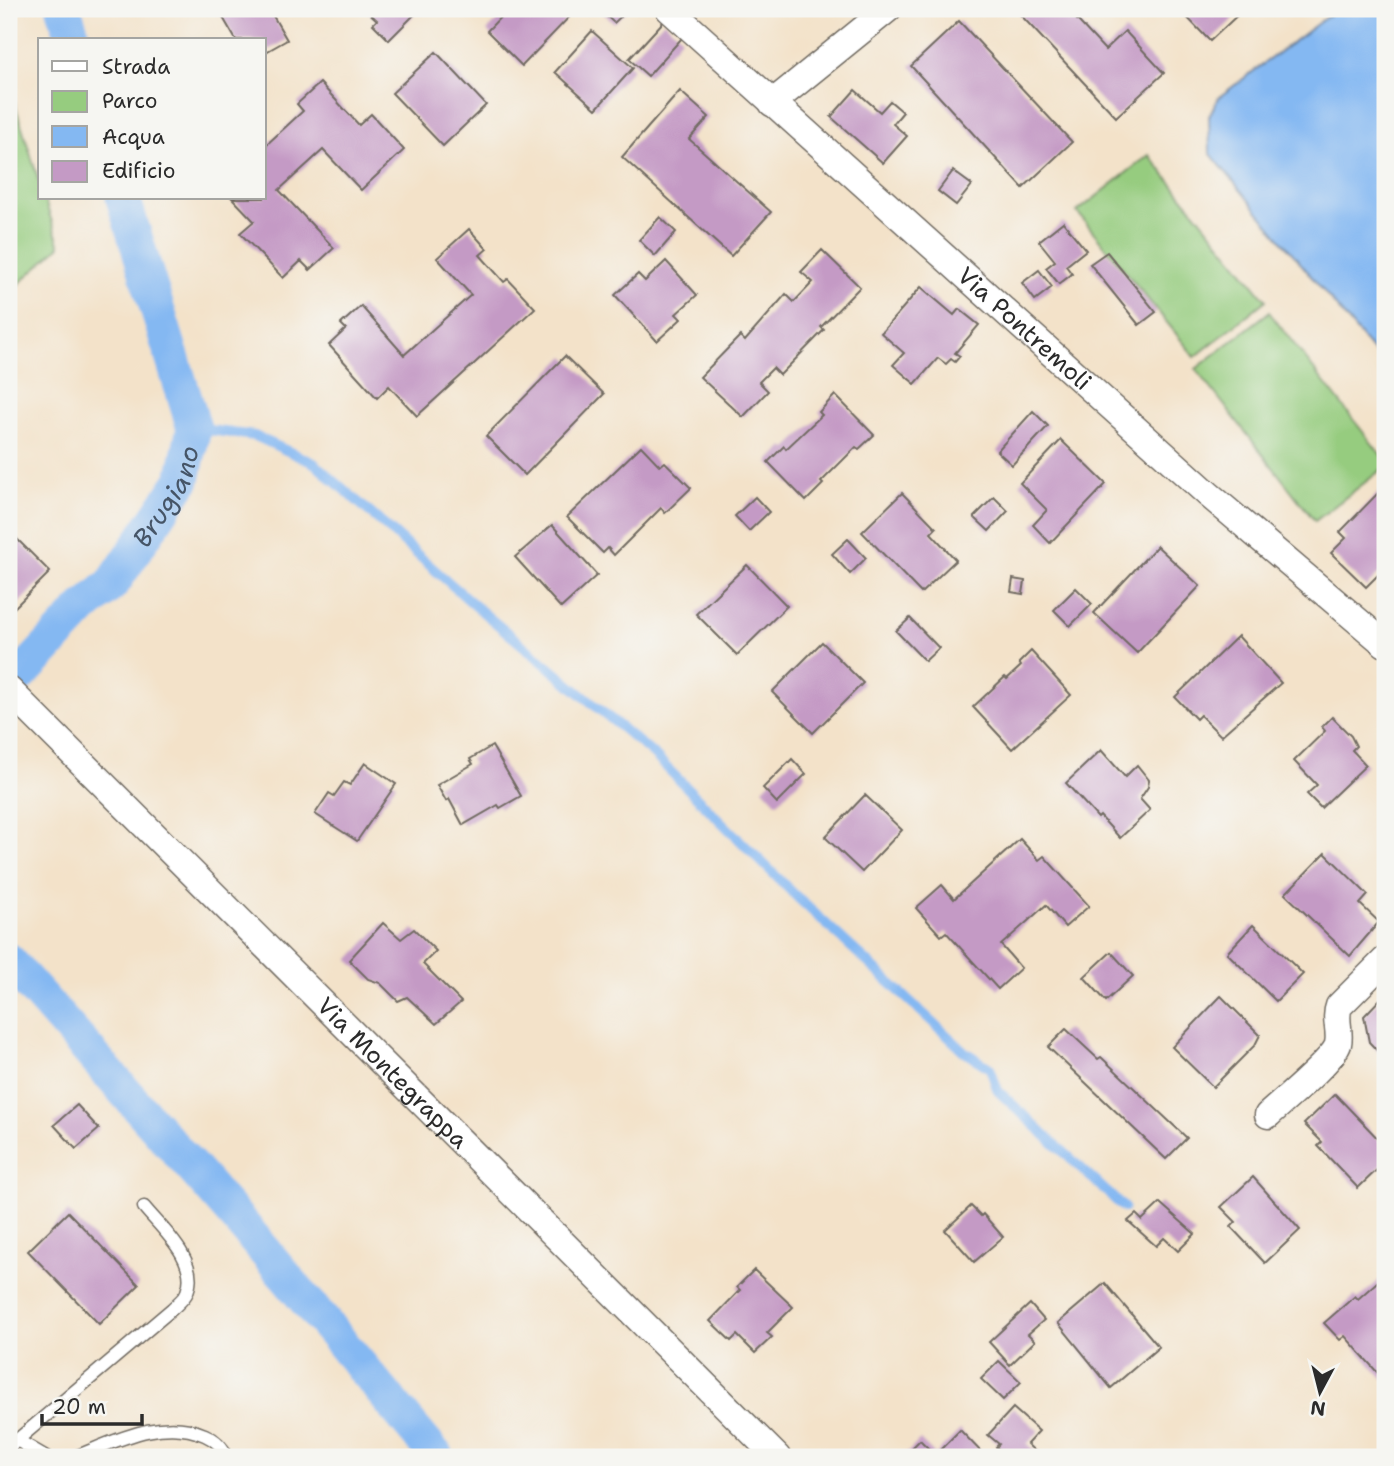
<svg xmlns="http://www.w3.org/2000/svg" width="1394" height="1466" font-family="'Shantell Sans',sans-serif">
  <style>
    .green { fill: #96cc7f; stroke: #607c55; stroke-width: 2 }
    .water { fill: #84b8f2; stroke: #58728e; stroke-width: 2 }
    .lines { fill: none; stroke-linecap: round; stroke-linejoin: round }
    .stream { stroke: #84b8f2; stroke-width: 10 }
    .canal { stroke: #84b8f2; stroke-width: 35 }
    .building { fill: #c49ac5 }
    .lane-casing { stroke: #716b62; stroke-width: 15 }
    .street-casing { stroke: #716b62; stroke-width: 29 }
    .lane { stroke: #fff; stroke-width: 12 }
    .street { stroke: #fff; stroke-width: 26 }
    .labels { text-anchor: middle; stroke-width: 7; stroke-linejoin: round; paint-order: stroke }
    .street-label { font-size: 24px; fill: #2b2b2b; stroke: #f6f6f2 }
    .water-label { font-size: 26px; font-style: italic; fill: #465567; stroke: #f6f6f2 }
  </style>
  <rect width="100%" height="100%" fill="#f6f6f2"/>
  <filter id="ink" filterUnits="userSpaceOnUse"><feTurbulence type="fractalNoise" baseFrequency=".0143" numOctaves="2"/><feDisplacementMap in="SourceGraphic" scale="14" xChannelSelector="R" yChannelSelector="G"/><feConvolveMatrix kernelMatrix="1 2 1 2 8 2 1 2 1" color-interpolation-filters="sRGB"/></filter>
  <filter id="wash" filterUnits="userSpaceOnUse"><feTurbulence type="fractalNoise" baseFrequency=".00686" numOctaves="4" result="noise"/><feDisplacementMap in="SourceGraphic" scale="28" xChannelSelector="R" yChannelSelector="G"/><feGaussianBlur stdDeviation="1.57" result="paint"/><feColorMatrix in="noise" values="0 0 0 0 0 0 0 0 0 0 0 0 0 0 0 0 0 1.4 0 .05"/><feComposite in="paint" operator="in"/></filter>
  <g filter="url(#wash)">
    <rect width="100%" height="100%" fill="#f3e2c9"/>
    <!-- green -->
    <g class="green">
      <path d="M9 85 40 185V198H44L60 246 9 293Z"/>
      <path d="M1149 155 1266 300 1195 357 1077 212Z"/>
      <path d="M1269 312 1385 460V467L1315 521 1196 369Z"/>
    </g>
    <!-- water -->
    <path class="water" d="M1337 9H1385V366L1210 153 1209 116 1219 97Z"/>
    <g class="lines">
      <!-- stream -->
      <path class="stream" d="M194 428 255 436 314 463 479 609 653 754 798 898 965 1052 990 1068 998 1091 1124 1208"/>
      <!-- canal -->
      <g class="canal">
        <path d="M64 9 74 40"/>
        <path id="s1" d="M21 675 83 609 113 583 183 479 194 428 123 198"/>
        <path d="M9 961 241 1223 437 1457"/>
      </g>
    </g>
    <g id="blocks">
      <!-- building -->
      <g class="building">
        <path d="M218 9H269L287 40 264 53V40H236Z"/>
        <path d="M365 9H420L389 40 373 24 377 20Z"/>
        <path d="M508 9H572L575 11 522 66 487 31Z"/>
        <path d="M607 9H629L614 23 603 13Z"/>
        <path d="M1015 9H1067L1105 50 1125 31 1164 73 1116 117Z"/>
        <path d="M1179 9H1244L1210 41Z"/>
        <path d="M664 21 682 38 648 76 629 59Z"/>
        <path d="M959 21 1072 142 1023 188 911 66Z"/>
        <path d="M592 31 633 68 596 109 555 72Z"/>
        <path d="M436 52 486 105 443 146 392 93Z"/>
        <path d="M320 83 359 125 371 114 404 150 361 190 323 150 279 190 334 248 310 270 301 261 283 278 240 233 254 221 232 198H264V147L303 111 297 104Z"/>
        <path d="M855 90 880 112 890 101 903 112 893 124 907 136 883 163 831 117Z"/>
        <path d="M680 91 709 117 689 139 771 212 731 256 622 157Z"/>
        <path d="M953 171 972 185 956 205 938 191Z"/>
        <path d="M660 217 676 232 655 256 639 240Z"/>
        <path d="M1063 222 1086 250 1066 266 1072 274 1059 284 1046 268 1055 261 1039 241Z"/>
        <path d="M469 229 487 249 480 255 504 282 508 279 535 308 417 416 389 386 377 398 329 345 346 329 341 324 361 306 404 355 471 295 437 258Z"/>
        <path d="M822 250 860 287 821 327 824 330 780 375 773 368 759 382 768 391 743 417 700 377 740 336 745 341 786 294 794 302 813 282 801 272Z"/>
        <path d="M1107 252 1156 312 1139 325 1090 264Z"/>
        <path d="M666 261 697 295 676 314 681 319 657 341 615 295 638 274 645 281Z"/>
        <path d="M1039 270 1052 287 1035 300 1022 283Z"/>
        <path d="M921 287 954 315 959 309 979 325 955 353 960 356 955 362 951 359 946 364 938 358 915 384 893 365 904 353 881 333Z"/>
        <path d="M565 356 604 394 525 475 486 436Z"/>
        <path d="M835 395 874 435 859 449 856 447 821 482 823 484 806 501 768 462 784 446 786 449 822 415 819 412Z"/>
        <path d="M1033 411 1048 426 1012 465 997 451Z"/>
        <path d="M1061 440 1106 484 1050 543 1033 525 1047 510 1020 483Z"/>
        <path d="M641 446 660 466 665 462 691 488 665 513 661 508 614 555 608 548 603 553 567 517Z"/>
        <path d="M1385 486V568L1366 587 1331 553 1346 538 1340 532Z"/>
        <path d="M902 493 936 528 931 533 956 560 921 593 862 532Z"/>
        <path d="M755 497 769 512 749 531 735 516Z"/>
        <path d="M994 497 1008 511 989 531 974 517Z"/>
        <path d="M552 525 597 575 561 608 515 557Z"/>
        <path d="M9 531 50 572 9 613Z"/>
        <path d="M848 539 866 558 850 574 832 554Z"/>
        <path d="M1157 546 1200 586 1137 653 1094 613Z"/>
        <path d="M747 565 787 606 737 655 696 614Z"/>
        <path d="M1013 579 1025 581 1023 594 1011 592Z"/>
        <path d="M1076 588 1092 604 1070 626 1054 610Z"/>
        <path d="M910 618 939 648 925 661 896 631Z"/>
        <path d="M1238 636 1281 683 1221 736 1200 715 1196 719 1175 697Z"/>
        <path d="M822 642 863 683 813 733 772 692Z"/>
        <path d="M1031 651 1071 695 1012 749 973 707 1005 677 1007 679 1021 666 1019 663Z"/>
        <path d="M1332 717 1351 736 1356 746 1352 750 1366 765 1321 808 1307 794 1317 785 1294 761 1325 731 1322 727Z"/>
        <path d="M492 746 521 796 500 808 498 805 463 825 449 799 446 801 437 785 473 764 470 759Z"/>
        <path d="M1101 750 1125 777 1137 765 1149 780 1148 787 1140 799 1150 810 1120 838 1100 816 1098 818 1066 783Z"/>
        <path d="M792 759 806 774 777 803 763 788Z"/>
        <path d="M365 763 396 784 357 841 315 814 329 793 334 796 344 782 350 785Z"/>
        <path d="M865 795 902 830 862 872 825 837Z"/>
        <path d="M1020 839 1039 860 1044 856 1089 906 1065 927 1046 905 1001 945 1021 968 998 989 946 932 941 936 916 908 942 885 954 899Z"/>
        <path d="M1325 853 1368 895 1360 904 1379 922 1350 956 1285 894Z"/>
        <path d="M383 923 401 939 414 929 436 951 423 964 461 1002 436 1024 407 997 398 1001 380 983 368 979 349 960Z"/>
        <path d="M1253 925 1303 974 1276 1001 1227 953Z"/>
        <path d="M1111 952 1133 976 1106 1001 1084 977Z"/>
        <path d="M1385 994V1059L1369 1042 1364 1016Z"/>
        <path d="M1221 996 1260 1035 1255 1045 1213 1087 1172 1047Z"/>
        <path d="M1066 1029 1098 1059 1101 1057 1187 1138 1166 1159 1048 1047Z"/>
        <path d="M1335 1094 1385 1146V1162L1358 1188 1318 1146 1322 1142 1304 1124Z"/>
        <path d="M77 1105 99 1129 76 1149 54 1125Z"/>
        <path d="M1253 1177 1300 1230 1265 1263 1231 1227 1236 1222 1221 1207Z"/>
        <path d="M1160 1203 1195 1234 1178 1251 1164 1238 1156 1246 1128 1221 1136 1214 1142 1220Z"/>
        <path d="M971 1206 981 1216 983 1214 1003 1237 974 1262 945 1230Z"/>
        <path d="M68 1212 139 1285 99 1324 28 1251Z"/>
        <path d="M754 1270 793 1307 767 1333 772 1337 755 1353 737 1335 731 1341 710 1321 740 1290 737 1287Z"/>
        <path d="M1385 1275V1381L1345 1336 1340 1340 1324 1323 1355 1296 1358 1299Z"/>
        <path d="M1105 1283 1159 1347 1111 1388 1058 1323Z"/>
        <path d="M1030 1304 1044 1320 1028 1334 1035 1341 1010 1365 989 1342Z"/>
        <path d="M999 1361 1021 1382 1003 1400 981 1379Z"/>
        <path d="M1013 1408 1039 1431 1027 1444 1041 1457H1007L996 1447 999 1444 988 1435Z"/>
        <path d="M960 1430 986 1457H903L920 1440 935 1455Z"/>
      </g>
    </g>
  </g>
  <g filter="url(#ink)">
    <use href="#blocks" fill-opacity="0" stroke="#716b62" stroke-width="2"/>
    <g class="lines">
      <!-- lane casing -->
      <g class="lane-casing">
        <g id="lane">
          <path d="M17 1440 46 1457"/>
          <path d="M9 1447 172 1309C177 1304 185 1298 187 1292 200 1261 161 1228 144 1207"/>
          <path d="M75 1457C116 1441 162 1416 205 1435 216 1440 222 1446 227 1457"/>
        </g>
      </g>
      <!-- street casing -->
      <g class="street-casing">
        <g id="street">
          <path id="s2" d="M669 9 1208 494 1385 644"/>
          <path d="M772 103 888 9"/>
          <path id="s3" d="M9 690 777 1457"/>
          <path d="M1268 1115C1282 1102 1334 1059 1338 1044 1341 1031 1334 1019 1339 1006L1385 960"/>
        </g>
      </g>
      <!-- lane -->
      <use href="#lane" class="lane"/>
      <!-- street -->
      <use href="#street" class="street"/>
    </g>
  </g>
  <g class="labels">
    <!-- street labels -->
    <g class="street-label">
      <text dy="8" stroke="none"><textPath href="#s2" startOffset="478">Via Pontremoli</textPath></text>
      <text dy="8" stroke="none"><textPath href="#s3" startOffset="542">Via Montegrappa</textPath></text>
    </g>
    <!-- water labels -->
    <g class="water-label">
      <text dy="9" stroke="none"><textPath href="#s1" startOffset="233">Brugiano</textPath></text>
    </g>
  </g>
  <!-- margin -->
  <rect width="1394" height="1466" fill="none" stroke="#f6f6f2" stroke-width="35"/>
  <!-- legend -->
  <rect x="38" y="38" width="228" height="161" fill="#f6f6f2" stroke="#a5a5a2" stroke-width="2"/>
  <rect x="52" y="61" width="35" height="10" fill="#ffffff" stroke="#a5a5a2" stroke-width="2"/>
  <text x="102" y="74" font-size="21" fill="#2b2b2b">Strada</text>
  <rect x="52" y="91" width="35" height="21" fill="#96cc7f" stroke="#a5a5a2" stroke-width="2"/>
  <text x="102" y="108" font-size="21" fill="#2b2b2b">Parco</text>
  <rect x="52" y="126" width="35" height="21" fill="#84b8f2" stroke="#a5a5a2" stroke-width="2"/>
  <text x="102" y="144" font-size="21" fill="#2b2b2b">Acqua</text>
  <rect x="52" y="161" width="35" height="21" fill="#c49ac5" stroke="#a5a5a2" stroke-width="2"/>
  <text x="102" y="178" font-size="21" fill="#2b2b2b">Edificio</text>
  <!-- north arrow -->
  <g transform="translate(1320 1392) rotate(187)" stroke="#f6f6f2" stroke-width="5" paint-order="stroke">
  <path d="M0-5L12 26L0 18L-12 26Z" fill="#2b2b2b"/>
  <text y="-10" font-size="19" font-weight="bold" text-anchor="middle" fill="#2b2b2b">N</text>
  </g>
  <!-- scale -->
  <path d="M42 1414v10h100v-10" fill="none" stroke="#2b2b2b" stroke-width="3.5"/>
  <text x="52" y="1414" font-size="21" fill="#2b2b2b" stroke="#f6f6f2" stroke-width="5" paint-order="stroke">20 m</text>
</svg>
